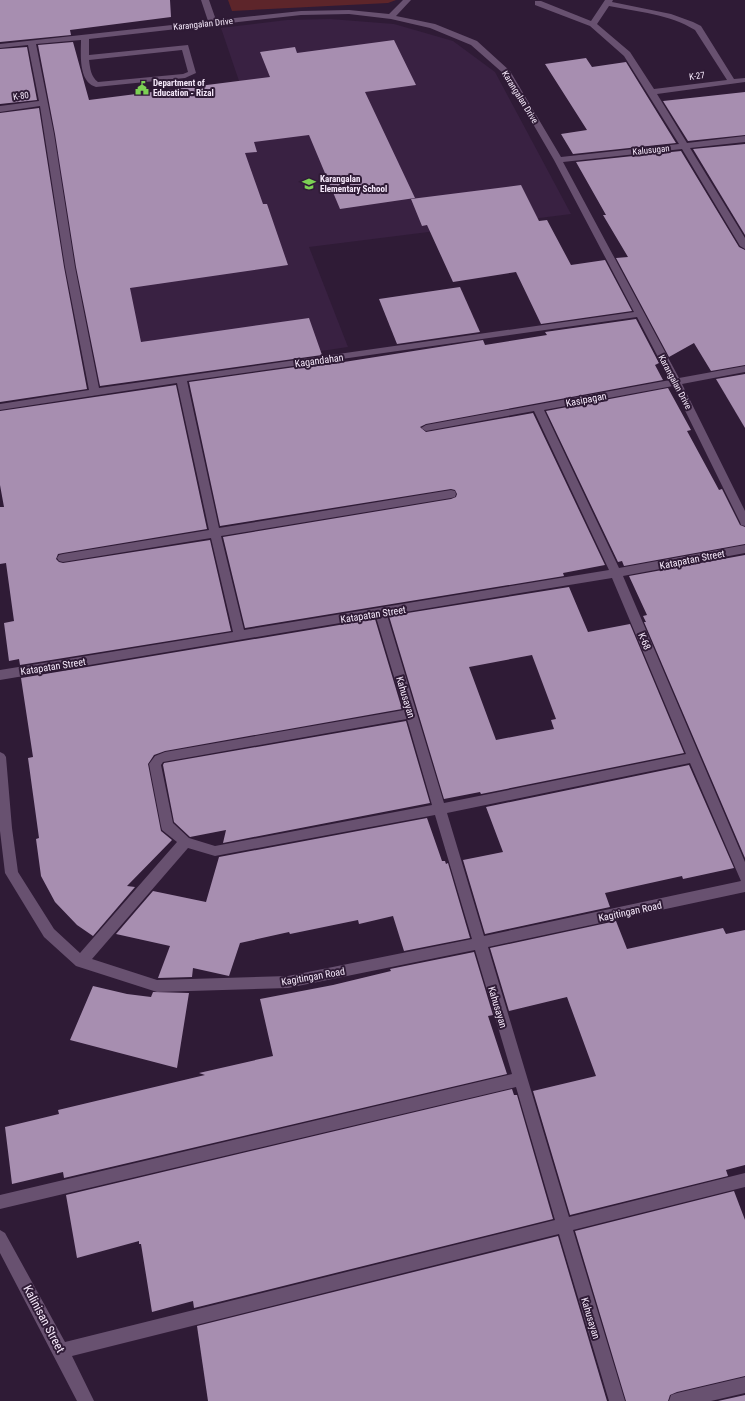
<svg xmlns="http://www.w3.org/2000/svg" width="745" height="1401" font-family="'Roboto Condensed',sans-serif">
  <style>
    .built { fill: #392142 }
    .green { fill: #5d252a }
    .building { fill: #a78eb0; fill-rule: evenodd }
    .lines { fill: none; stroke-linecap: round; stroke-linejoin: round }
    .minor { fill: #685170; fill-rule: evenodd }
    .labels { text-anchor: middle; stroke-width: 4; stroke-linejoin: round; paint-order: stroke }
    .far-street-label { font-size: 9px; fill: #f6e9fb; stroke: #2f1b36 }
    .far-poi-label { font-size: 9px; font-weight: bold; fill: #f6e9fb; stroke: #2f1b36; text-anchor: start }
    .street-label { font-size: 10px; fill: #f6e9fb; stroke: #2f1b36 }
    .near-street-label { font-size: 12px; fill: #f6e9fb; stroke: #2f1b36 }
  </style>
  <rect width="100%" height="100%" fill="#2f1b36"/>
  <!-- built -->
  <path class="built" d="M330 19 394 24 453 41 495 72 571 214 309 247 348 347 99 384 57 153 255 128 221 28 287 20Z"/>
  <!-- green -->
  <path class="green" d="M228 0H396L388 3 232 11Z"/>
  <!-- building -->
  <g class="building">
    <path d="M0 0H170L171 17 70 30 71 35 0 42Z"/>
    <path d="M394 40 416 85 365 92 415 198 340 209 309 135 254 142 257 152 245 153 263 204H267L288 265 130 288 141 342 309 318 322 355 100 386 76 267 55 134 38 45 73 42 89 100 270 77 260 52 295 47 297 53Z"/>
    <path d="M27 47 37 100 0 104V49Z"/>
    <path d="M586 58 592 67 626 62 676 143 573 154 561 134 587 130 545 64Z"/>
    <path d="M745 92V135L688 141 663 101Z"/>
    <path d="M39 108 64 267 87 389 0 402V113Z"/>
    <path d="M745 144V235L693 149Z"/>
    <path d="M681 151 739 247 745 250V365L711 371 694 343 669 357 616 258 628 257 603 215H606L576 162Z"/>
    <path d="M521 185 539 221 547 220 571 265 605 260 632 311 541 324 516 272 453 282 427 225 422 226 411 199Z"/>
    <path d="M460 287 480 332 397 344 379 299Z"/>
    <path d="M636 319 659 363 655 365 663 380 426 424 420 427 426 432 533 413 605 565 563 573 564 576 245 628 223 537 451 499 456 497 457 494 455 490 451 489 220 526 189 382 324 363 325 365 483 340 485 345 547 335 545 332Z"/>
    <path d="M745 374V428L716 379Z"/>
    <path d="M176 385 207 529 63 553 58 554 56 559 59 562 63 563 210 540 231 631 20 665 19 659 9 661 4 623 14 621 6 563 0 564V507H4L0 485V411Z"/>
    <path d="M668 388 691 430 687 431 719 490 722 489 740 525 745 527V544L624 566 622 561 618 562 546 411Z"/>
    <path d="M745 555V858L644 622H646L643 616 647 615 629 576Z"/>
    <path d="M569 587 588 632 630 624 684 753 481 794 480 792 444 799 389 616ZM532 655 556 719 551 720 554 729 496 740 469 667Z"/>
    <path d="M375 619 402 709 165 751 154 755 148 764 160 826 161 831 172 840 127 886 135 887 93 936 77 925 55 902 41 876 36 839 39 838 28 758 33 757 21 678Z"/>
    <path d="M406 721 430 803 223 843 226 830 190 837 174 822 163 765 164 763Z"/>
    <path d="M689 765 734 868 683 879 682 876 605 893 610 907 485 934 463 860 503 852 486 807Z"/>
    <path d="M427 818 442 861H445L446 864 448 863 470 938 404 951 393 916 359 924 358 920 290 934 289 932 240 943 229 976 193 968 192 977 158 978 170 946 116 934 153 891 206 902 219 857Z"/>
    <path d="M616 921 627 949 723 928 726 934 745 930V1165L726 1170 728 1176 570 1215 533 1091 596 1076 567 997 509 1011 490 948Z"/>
    <path d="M474 952 493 1015 488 1016 507 1074 64 1178 63 1172 12 1184 5 1127 59 1114 58 1110 205 1075 199 1073 273 1056 260 999 333 985 391 971 390 969Z"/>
    <path d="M93 986 127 994 151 997 153 992 189 993 177 1068 70 1040Z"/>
    <path d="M512 1089 514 1095H517L553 1219 194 1308 193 1301 152 1312 141 1244H139V1241L77 1258 66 1195Z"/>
    <path d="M734 1191 745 1220V1376L677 1392 670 1395 668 1401H626L575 1231Z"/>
    <path d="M558 1236 607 1401H208L197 1326Z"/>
    <path d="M745 1395V1401H718Z"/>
  </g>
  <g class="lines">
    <!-- minor -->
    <g class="minor">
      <path d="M201 0H209L216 20 301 11 349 10 389 14 403 0H411L396 16 435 24 477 41 510 71 561 157 679 144 624 56 590 26 535 5V1H541L591 21 605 0H613L612 2 671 14 693 22 701 26 734 79 745 78V82L657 94 687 143 745 136V142L690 148 745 238V249L740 246 682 149 563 162 679 378 745 366V372L682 384 745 511V526L741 525 740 522 673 386 544 410 619 568 745 545V553L623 576 745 862V892L488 947 569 1217 745 1173V1187L573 1230 625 1401H609L559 1234 72 1356 94 1401H77L0 1253V1230L5 1233 65 1342 555 1220 516 1087 0 1209V1195L512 1074 475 950 288 988 157 992 76 966 44 937 5 873 0 831V752L4 754 6 757 12 828 18 872 54 929 80 953 177 842 162 830 161 826 149 764 155 756 165 752 404 710 376 617 0 680V670L233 632 211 538 63 562 59 561 57 558 59 555 63 554 209 530 177 383 0 410V404L89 390 65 267 40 106 0 112V106L39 101 28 45 0 48V44L208 21ZM609 6C638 12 669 14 695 30L727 80 654 89 630 52 597 24ZM349 14 391 19 430 28 471 45 504 74 554 160 634 312 99 388 75 267 54 134 36 44 81 40C81 54 78 82 96 87L185 78 196 73 188 45 89 55V39L301 15ZM182 50 188 72 183 74 98 82C91 77 90 68 89 60ZM637 317 670 380 426 425 421 428 426 431 534 411 609 570 244 630 221 536 451 498 455 497 456 494 455 491 451 490 219 528 187 381ZM612 578 686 754 444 803 387 615ZM407 719 432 805 215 846 189 838 173 823 161 765 163 762ZM690 763 741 881 484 936 447 813ZM435 815 472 939 288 976 157 980 92 959 188 848 215 856Z"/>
      <path d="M745 1377V1393L711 1401H669L671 1395 677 1393Z"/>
    </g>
  </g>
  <!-- icons -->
  <defs>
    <g id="civic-bare" transform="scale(1.08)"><path d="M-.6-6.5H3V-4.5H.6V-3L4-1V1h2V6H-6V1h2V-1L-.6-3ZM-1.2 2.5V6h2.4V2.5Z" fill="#7cd154" stroke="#2f1b36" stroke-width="2.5" paint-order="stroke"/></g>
    <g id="school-bare" transform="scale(1.08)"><path d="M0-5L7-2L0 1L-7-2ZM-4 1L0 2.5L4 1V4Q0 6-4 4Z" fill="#7cd154" stroke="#2f1b36" stroke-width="2.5" paint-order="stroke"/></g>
  </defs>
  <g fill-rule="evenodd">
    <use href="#civic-bare" x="142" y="88"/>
    <use href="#school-bare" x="309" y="184"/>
  </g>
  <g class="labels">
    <!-- far-street labels -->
    <g class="far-street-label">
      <text transform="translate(203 24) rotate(-6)" y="3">Karangalan Drive</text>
      <text transform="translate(697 76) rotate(-7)" y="3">K-27</text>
      <text transform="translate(21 96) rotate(-8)" y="3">K-80</text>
      <text transform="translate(520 97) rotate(58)" y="3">Karangalan Drive</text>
      <text transform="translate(651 150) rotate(-6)" y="3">Kalusugan</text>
      <text transform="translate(675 382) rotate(62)" y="3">Karangalan Drive</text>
    </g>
    <!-- far-poi labels -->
    <g class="far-poi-label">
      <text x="153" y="86">Department of<tspan x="153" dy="10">Education - Rizal</tspan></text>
      <text x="320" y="182">Karangalan<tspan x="320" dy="10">Elementary School</tspan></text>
    </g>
    <!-- street labels -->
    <g class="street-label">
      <text transform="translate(319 360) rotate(-8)" y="4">Kagandahan</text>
      <text transform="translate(586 399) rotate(-11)" y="4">Kasipagan</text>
      <text transform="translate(692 559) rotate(-11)" y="4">Katapatan Street</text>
      <text transform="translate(373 614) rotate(-9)" y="4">Katapatan Street</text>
      <text transform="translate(645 641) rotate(67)" y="4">K-68</text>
      <text transform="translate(53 666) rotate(-9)" y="4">Katapatan Street</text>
      <text transform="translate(406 697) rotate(73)" y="4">Kahusayan</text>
      <text transform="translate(630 911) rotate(-12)" y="4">Kagitingan Road</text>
      <text transform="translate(313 976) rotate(-10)" y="4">Kagitingan Road</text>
      <text transform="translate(498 1007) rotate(73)" y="4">Kahusayan</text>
      <text transform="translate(591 1318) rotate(73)" y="4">Kahusayan</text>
    </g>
    <!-- near-street labels -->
    <g class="near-street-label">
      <text transform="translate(44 1319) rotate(62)" y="4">Kalinisan Street</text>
    </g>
  </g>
</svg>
